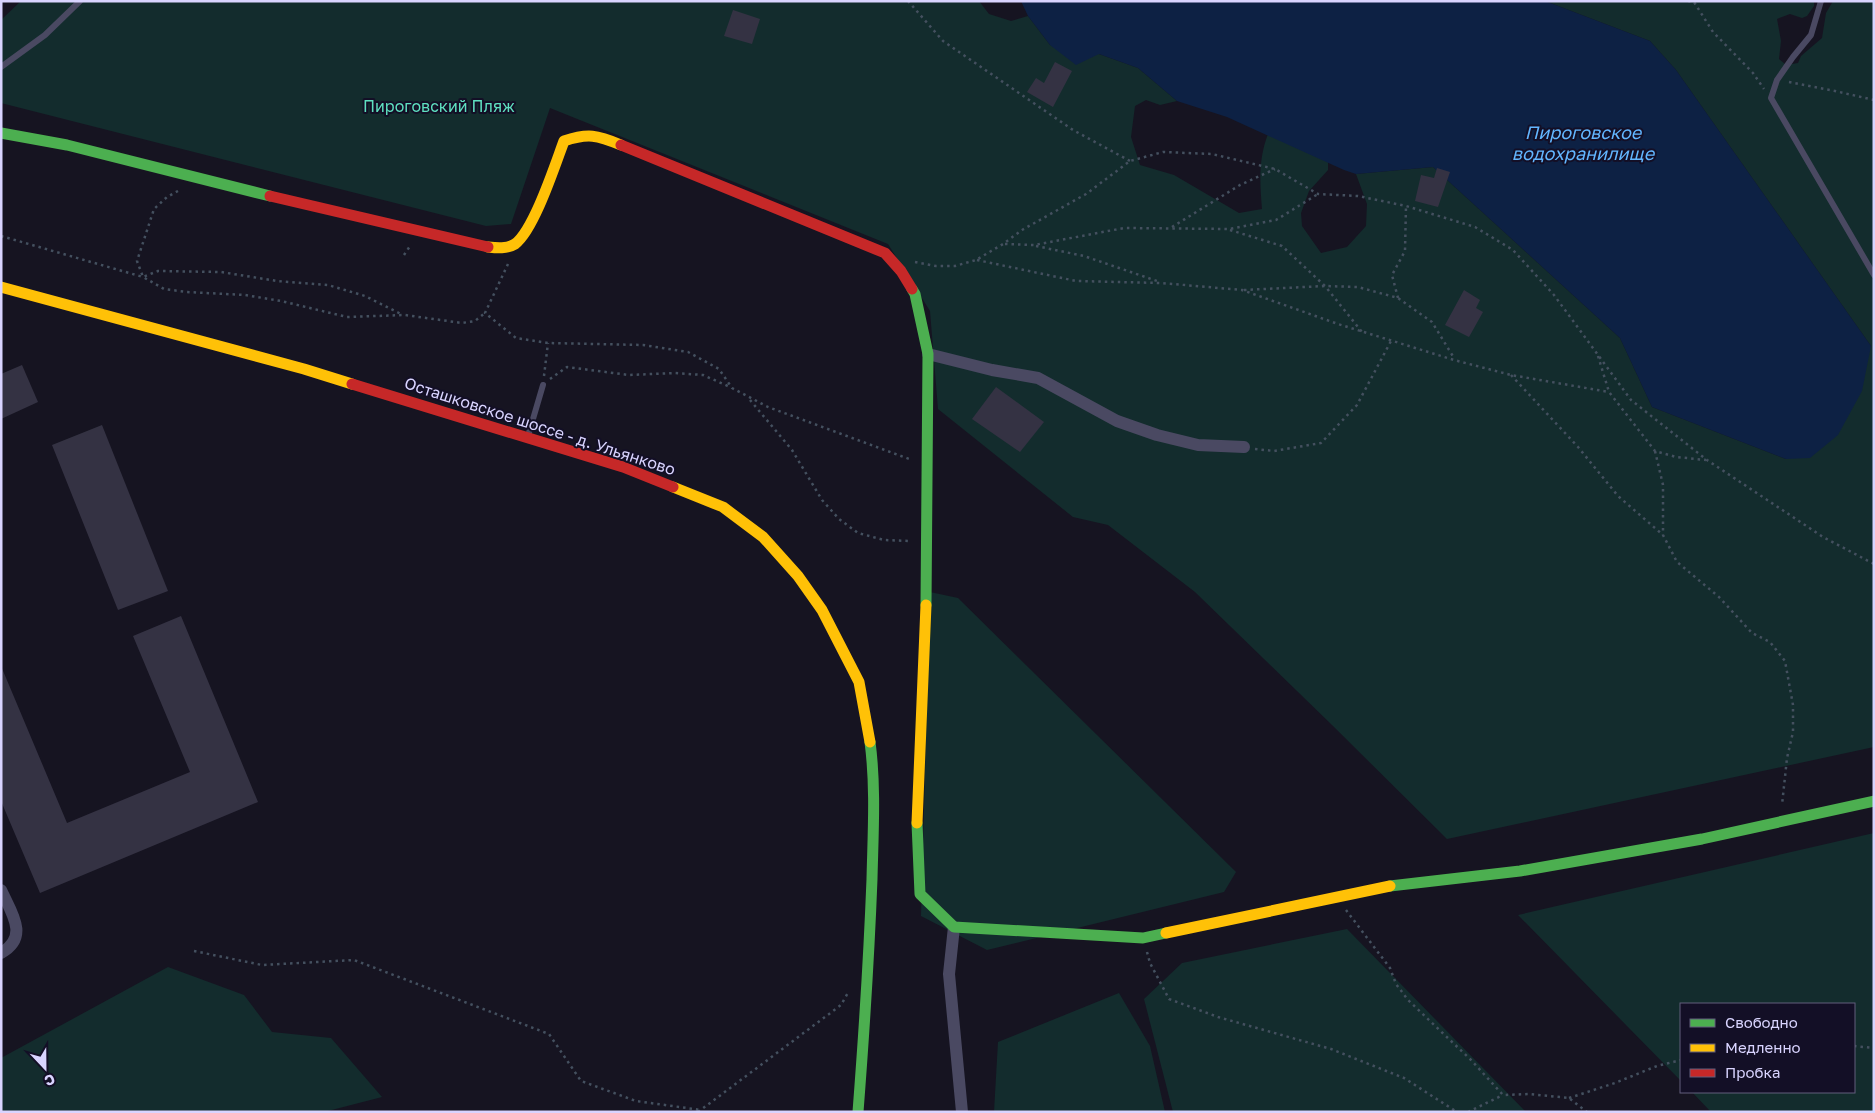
<svg xmlns="http://www.w3.org/2000/svg" width="1875" height="1113" font-family="'Golos Text',sans-serif">
  <style>
    .green { fill: #132c2d }
    .water { fill: #0d2144 }
    .building { fill: #343243 }
    .lines { fill: none; stroke-linecap: round; stroke-linejoin: round }
    .path { stroke: #44505f; stroke-width: 2.5; stroke-dasharray: 2.5 4; stroke-linecap: butt }
    .lane { stroke: #4a4962; stroke-width: 6 }
    .street { stroke: #4a4962; stroke-width: 12 }
    .fast { stroke: #4caf50; stroke-width: 11 }
    .slow { stroke: #ffc107; stroke-width: 11 }
    .jam { stroke: #c62828; stroke-width: 11 }
    .labels { text-anchor: middle; stroke-width: 4; stroke-linejoin: round; paint-order: stroke }
    .park-label { font-size: 16px; fill: #5fe0c0; stroke: #130f26 }
    .street-label { font-size: 16px; fill: #d9d4ff; stroke: #130f26 }
    .water-label { font-size: 18px; font-style: italic; fill: #62b6ff; stroke: #130f26 }
  </style>
  <rect width="100%" height="100%" fill="#161421"/>
  <!-- green -->
  <g class="green">
    <path d="M21 1H979L989 14 1011 21 1028 16 1050 45 1099 54 1138 68 1177 101 1160 105 1146 100 1135 106 1131 137 1140 165 1174 175 1239 213 1262 209C1260 183 1258 160 1268 134L1328 162V170L1309 191 1301 213 1302 226 1321 253 1347 247 1366 226 1367 204 1356 174 1433 167 1620 338 1652 407 1786 459 1871 346 1676 70 1650 41 1545 1H1814V6L1807 16 1802 18 1790 14 1777 19 1781 41 1779 59 1786 65 1798 63 1801 56 1822 38 1826 13 1833 1H1874V747L1447 839 1332 725 1195 592 1108 525 1073 517 938 409 930 311 888 244 550 108 511 224 486 226 1 103V20Z"/>
    <path d="M930 592 958 598 1236 872 1224 892 987 950 921 916Z"/>
    <path d="M1874 833V1112H1711L1692 1092H1854V1004H1681V1081L1518 915Z"/>
    <path d="M1347 929 1526 1112H1173L1144 999 1182 963Z"/>
    <path d="M168 967 244 995 272 1032 331 1038 382 1097 324 1112H1V1058Z"/>
    <path d="M1119 993 1150 1046 1165 1112H994L998 1042Z"/>
  </g>
  <!-- water -->
  <path class="water" d="M1021 1H1545L1650 41 1676 70 1871 346 1862 391 1838 435 1810 458 1786 459 1652 407 1620 338 1433 167 1356 174 1344 170 1227 117 1177 101 1138 68 1099 54 1076 65 1050 45 1028 16Z"/>
  <!-- building -->
  <g class="building">
    <path d="M733 10 760 19 752 44 724 36Z"/>
    <path d="M1055 62 1072 71 1053 107 1027 92 1036 78 1044 83Z"/>
    <path d="M1437 168 1450 172 1438 207 1415 201 1421 175 1434 178Z"/>
    <path d="M1464 290 1480 300 1476 308 1483 312 1469 337 1445 325Z"/>
    <path d="M22 365 38 402 1 419V374Z"/>
    <path d="M996 387 1044 422 1020 452 972 419Z"/>
    <path d="M102 425 168 591 118 610 52 445Z"/>
    <path d="M181 616 258 802 40 893 1 801V666L67 823 190 772 133 636Z"/>
  </g>
  <g class="lines">
    <!-- path -->
    <g class="path">
      <path d="M908 1 943 41 1073 130 1130 161"/>
      <path d="M1688 1 1694 2 1713 32 1753 73 1764 89"/>
      <path d="M1789 82 1835 91 1874 100"/>
      <path d="M178 191 167 197 154 209 137 261 143 277 164 289 187 292 245 295 281 301 347 317 405 315 462 323 475 321 485 313"/>
      <path d="M1172 227 1240 185 1275 169"/>
      <path d="M1230 230 1282 246 1325 286 1362 332"/>
      <path d="M1 236 143 277 158 271 221 272 277 281 328 285 365 296 403 315"/>
      <path d="M1005 244 1034 245 1124 228 1229 229 1276 220 1318 194"/>
      <path d="M1036 246 1084 256 1157 281"/>
      <path d="M404 255 410 246"/>
      <path d="M977 260 1076 281 1161 283 1242 290 1338 324 1454 360 1511 375 1609 392"/>
      <path d="M915 262 936 266H955L976 260 1003 244 1022 230 1086 194 1130 161 1163 152 1212 154 1275 169 1318 194 1358 196 1406 206 1475 227 1513 250 1554 295 1631 400 1707 460 1823 537 1874 564"/>
      <path d="M508 264 485 313 516 338 548 343 643 345 688 352 719 369 732 388 768 407 912 460"/>
      <path d="M1244 290 1325 286 1358 287 1398 298 1432 322 1454 358"/>
      <path d="M1398 298 1392 275 1405 251 1406 206"/>
      <path d="M1598 356 1609 392 1655 451 1676 457 1706 460"/>
      <path d="M1511 375 1578 447 1618 496 1663 535"/>
      <path d="M544 376 548 343"/>
      <path d="M550 379 567 367 629 375 675 373 703 375 730 387"/>
      <path d="M750 400 792 450 822 500 839 519 858 533 884 540 911 541"/>
      <path d="M1255 449 1274 451 1321 443 1357 405 1391 341"/>
      <path d="M1655 451 1663 485V535L1677 562 1719 597 1752 633 1770 642 1785 661 1793 705V732L1787 758 1782 805"/>
      <path d="M1346 910 1390 968 1396 984 1408 1000 1471 1060 1503 1095 1529 1094 1569 1098 1587 1112"/>
      <path d="M194 951 262 965 354 960 549 1034 581 1081 636 1101 701 1110"/>
      <path d="M1147 952 1150 963 1169 999 1218 1017 1331 1049 1404 1078 1457 1112"/>
      <path d="M1854 1046 1874 1048"/>
      <path d="M1569 1098 1615 1083 1657 1066 1681 1060"/>
      <path d="M698 1112 841 1005 849 991"/>
      <path d="M1468 1112 1503 1095"/>
    </g>
    <!-- lane -->
    <g class="lane">
      <path d="M1821 1 1811 35 1793 57 1777 80 1771 98 1874 275"/>
      <path d="M1 67 45 35 80 1"/>
      <path d="M528 436 543 385"/>
    </g>
    <!-- street -->
    <g class="street">
      <path d="M928 354 992 370 1038 378 1117 421 1157 435 1198 445 1244 447"/>
      <path d="M1 890C11 912 30 937 1 953"/>
      <path d="M954 927 949 974 962 1112"/>
    </g>
    <!-- fast -->
    <g class="fast">
      <path d="M1 133 67 145 270 196"/>
      <path d="M912 289 915 294 928 354 926 605"/>
      <path d="M917 823 920 894 954 927 1143 938 1166 933"/>
      <path d="M1390 886 1520 871 1702 839 1874 801"/>
      <path d="M858 1112C864 1034 869 957 872 879 873 834 876 787 870 742"/>
    </g>
    <!-- slow -->
    <g class="slow">
      <path d="M488 247C497 248 507 249 515 244 534 230 555 165 564 141 588 133 597 135 621 145"/>
      <path d="M1 287 304 369 352 384"/>
      <path d="M673 487 723 507 763 537 798 576 822 610 859 682 870 742"/>
      <path d="M917 823 926 605"/>
      <path d="M1166 933 1390 886"/>
    </g>
    <!-- jam -->
    <g class="jam">
      <path d="M621 145 885 253 901 271 912 289"/>
      <path d="M270 196 488 247"/>
      <path d="M352 384 623 467 673 487"/>
    </g>
  </g>
  <g class="labels">
    <!-- park labels -->
    <g class="park-label">
      <text x="439" y="112">Пироговский Пляж</text>
    </g>
    <!-- street labels -->
    <g class="street-label">
      <text transform="translate(540 426) rotate(18)" y="6">Осташковское шоссе - д. Ульянково</text>
    </g>
    <!-- water labels -->
    <g class="water-label">
      <text x="1583" y="139">Пироговское<tspan x="1583" dy="21">водохранилище</tspan></text>
    </g>
  </g>
  <!-- border -->
  <rect width="1875" height="1113" fill="none" stroke="#d9d4ff" stroke-width="5"/>
  <!-- legend -->
  <rect x="1680" y="1003" width="175" height="90" fill="#130f26" stroke="#625e7d"/>
  <rect x="1690" y="1019" width="25" height="8" fill="#4caf50" stroke="#625e7d"/>
  <text x="1725" y="1028" font-size="15" fill="#d9d4ff">Свободно</text>
  <rect x="1690" y="1044" width="25" height="8" fill="#ffc107" stroke="#625e7d"/>
  <text x="1725" y="1053" font-size="15" fill="#d9d4ff">Медленно</text>
  <rect x="1690" y="1069" width="25" height="8" fill="#c62828" stroke="#625e7d"/>
  <text x="1725" y="1078" font-size="15" fill="#d9d4ff">Пробка</text>
  <!-- north arrow -->
  <g transform="translate(45 1068) rotate(158)" stroke="#130f26" stroke-width="4" paint-order="stroke">
  <path d="M0-4L9 19L0 12L-9 19Z" fill="#d9d4ff"/>
  <text y="-8" font-size="14" font-weight="bold" text-anchor="middle" fill="#d9d4ff">С</text>
  </g>
</svg>
